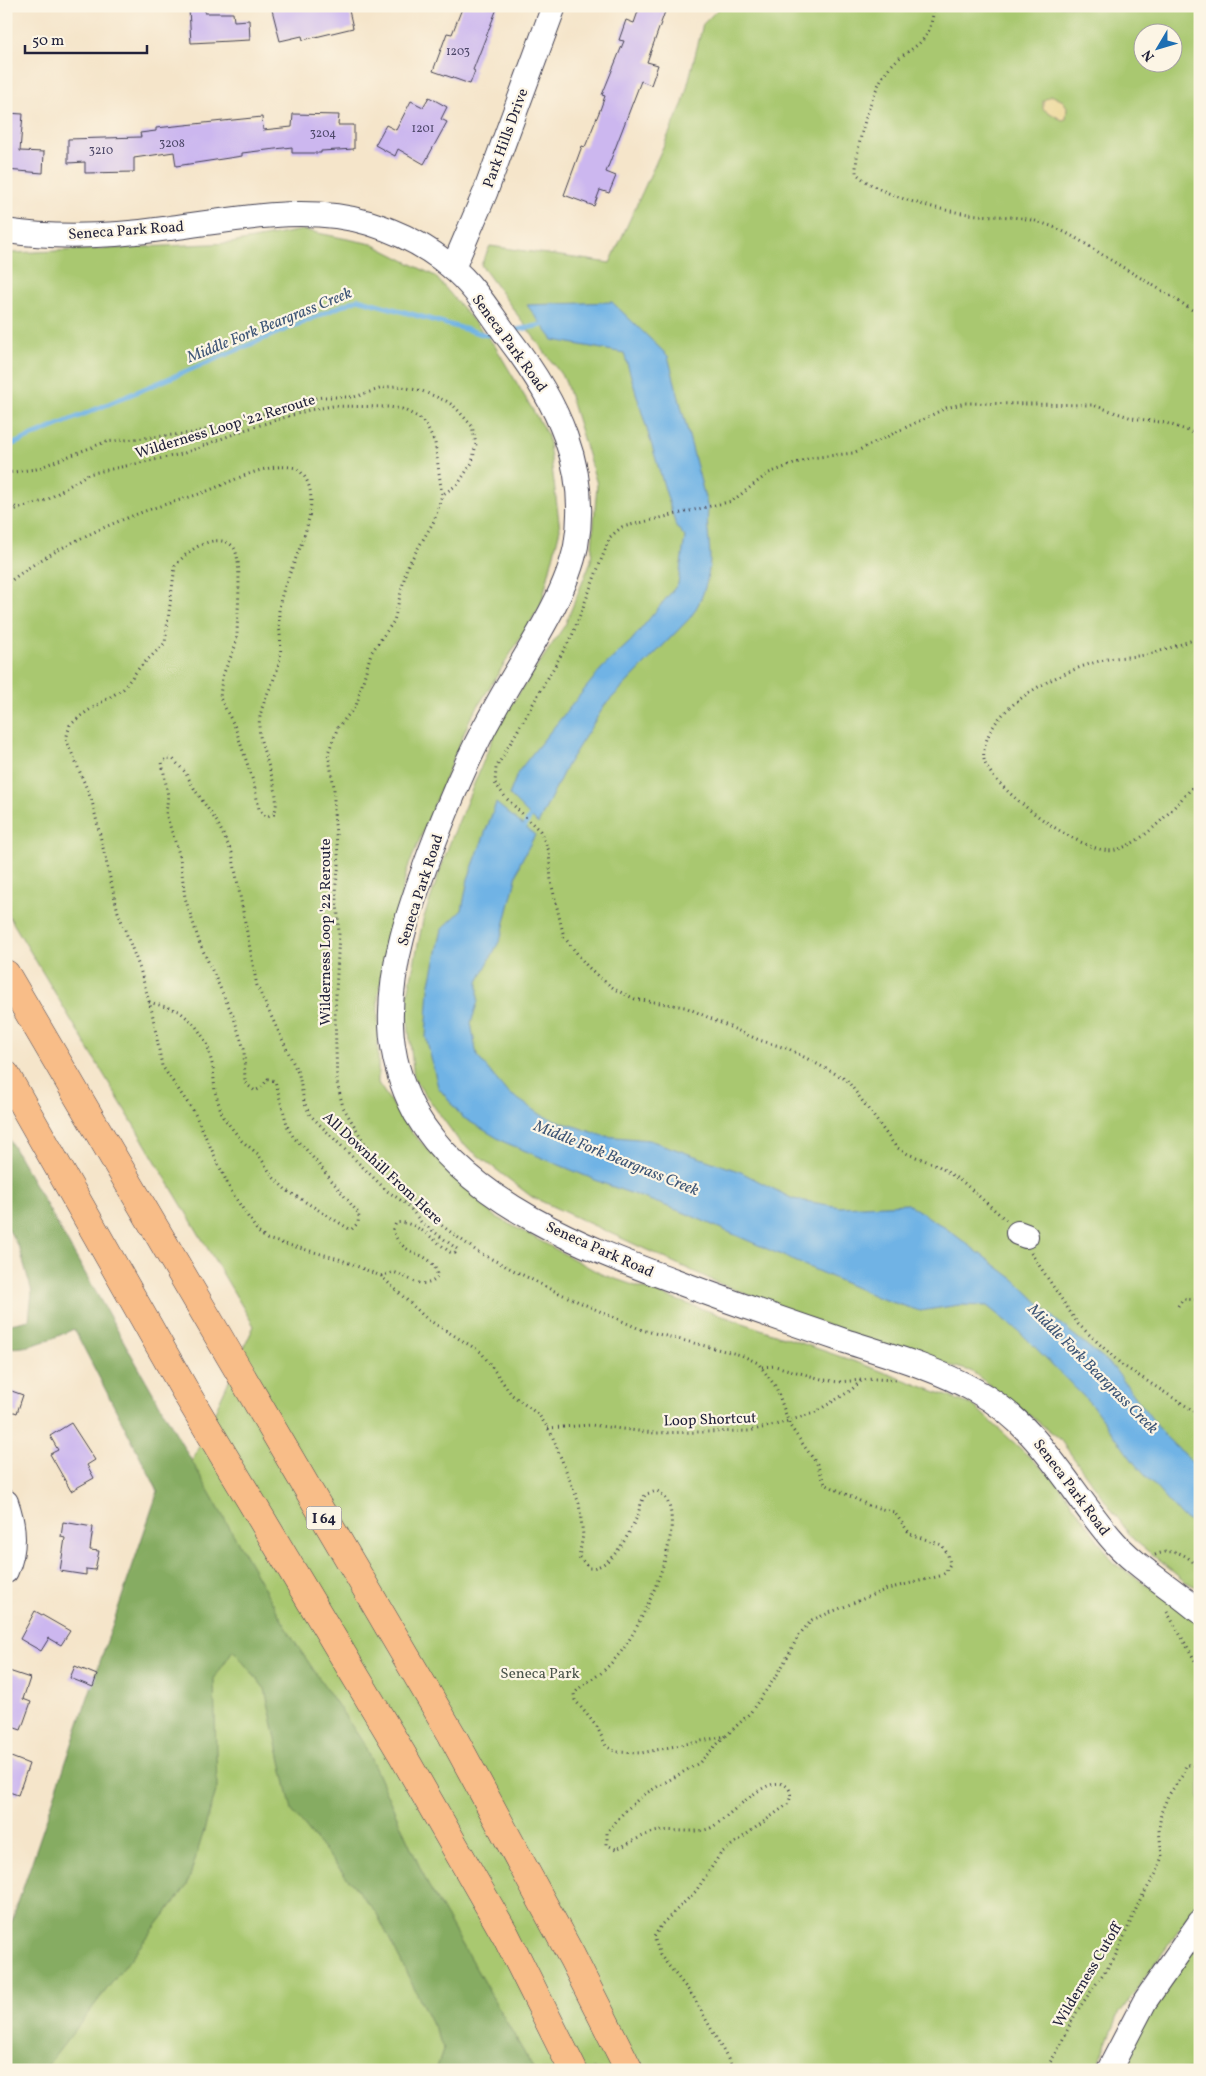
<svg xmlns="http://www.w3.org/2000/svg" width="1206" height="2076" font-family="Vollkorn,serif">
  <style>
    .green { fill: #a9c870; stroke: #667556; fill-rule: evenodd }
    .forest { fill: #86ac62; stroke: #54674e }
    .sand { fill: #eeda9e; stroke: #887e6c }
    .water { fill: #70b3e5; stroke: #496a90 }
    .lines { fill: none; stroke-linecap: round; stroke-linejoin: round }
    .stream { stroke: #70b3e5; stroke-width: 5 }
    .building { fill: #ccb7ef }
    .minor-casing { stroke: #423f50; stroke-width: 26 }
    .highway-casing { stroke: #423f50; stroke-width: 29 }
    .path { stroke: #423f50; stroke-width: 3; stroke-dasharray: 1 4; stroke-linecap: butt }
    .minor { stroke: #fff; stroke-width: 24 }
    .highway { stroke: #f8bd88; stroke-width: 28 }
    .labels { text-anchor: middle; stroke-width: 4.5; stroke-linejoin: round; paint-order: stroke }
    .number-label { font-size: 12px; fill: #4c4768 }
    .shield { fill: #fcf5e5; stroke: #63616e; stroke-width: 1 }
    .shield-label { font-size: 14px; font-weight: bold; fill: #22223b }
    .street-label { font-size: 15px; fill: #22223b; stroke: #fcf5e5 }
    .park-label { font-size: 15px; fill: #4a544b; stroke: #fcf5e5 }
    .water-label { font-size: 16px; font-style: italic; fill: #3d5576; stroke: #fcf5e5 }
  </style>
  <rect width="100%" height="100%" fill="#fcf5e5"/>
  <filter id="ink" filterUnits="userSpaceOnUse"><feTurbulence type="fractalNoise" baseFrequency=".02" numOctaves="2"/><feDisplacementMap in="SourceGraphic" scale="10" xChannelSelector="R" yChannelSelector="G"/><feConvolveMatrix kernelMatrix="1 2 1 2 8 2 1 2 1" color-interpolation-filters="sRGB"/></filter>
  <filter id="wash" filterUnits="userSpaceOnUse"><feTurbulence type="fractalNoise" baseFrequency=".0096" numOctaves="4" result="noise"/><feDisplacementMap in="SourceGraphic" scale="20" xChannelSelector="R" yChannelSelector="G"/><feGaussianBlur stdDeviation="1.12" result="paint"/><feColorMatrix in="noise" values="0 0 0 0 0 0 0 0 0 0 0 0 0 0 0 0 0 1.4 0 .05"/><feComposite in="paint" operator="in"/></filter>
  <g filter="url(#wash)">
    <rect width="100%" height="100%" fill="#f5e5ca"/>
    <!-- green -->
    <g class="green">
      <path d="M721 6H1200V1589L1184 1581 1133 1539 1059 1438 971 1371 894 1351 723 1285 532 1197 459 1141 414 1079 406 1003 423 920 449 845 499 723 565 625 591 561 597 484 565 380 481 265 490 246 610 263 683 103 703 24ZM1144 32H1174V62H1144Z"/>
      <path d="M303 230 372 244 435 276 495 346 548 436 560 529 541 605 470 719 407 870 378 996V1083L412 1133 493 1215 601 1274 862 1364 974 1406 1057 1482 1115 1564 1200 1620V1901L1119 2014 1096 2070H6V2008L193 1459 254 1326 6 911V251L13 253 231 243Z"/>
      <path d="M1200 1937V2070H1122L1133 2041Z"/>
    </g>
    <!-- forest -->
    <path class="forest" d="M6 1134 294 1641 364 1744 427 1883 534 2070H436L444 2048 377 1914 292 1811 265 1689 233 1650 214 1679 217 1788 187 1886 44 2070H6V1938L158 1491 74 1329C58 1336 22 1353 6 1346V1325L29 1320 32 1292 20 1250 6 1225Z"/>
    <!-- sand -->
    <path class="sand" d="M1051 95 1063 101 1067 107 1066 119 1062 120 1043 109V101Z"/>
    <!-- water -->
    <g class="water">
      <path d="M612 302 668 356 708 509C706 526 710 542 710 559 709 581 702 601 690 618L605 705 567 765 538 824 509 795 518 772 536 749 602 668 631 641 678 584 685 537 676 526 624 353 553 340 527 305Z"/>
      <path d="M496 803 535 835 520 863 501 938 478 982V1001L471 1023 477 1056 506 1091 543 1116 604 1136 649 1140 741 1172 793 1199 840 1207 908 1204 947 1229 1015 1280 1056 1320 1113 1367 1164 1435 1200 1470V1528L1182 1517 1135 1464 1092 1405 1023 1335 987 1306 959 1305 920 1311 879 1298 685 1213 605 1184 504 1142 462 1117 438 1087 426 1037 429 988 442 929 462 910 468 879Z"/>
    </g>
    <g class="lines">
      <!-- stream -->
      <g class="stream">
        <path d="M511 331 547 324"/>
        <path d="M6 447 358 299 486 335 498 333"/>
        <path d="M522 831 534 810"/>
      </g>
    </g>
    <g id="blocks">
      <!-- building -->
      <g class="building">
        <path d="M271 6H348L353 28 303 40 302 36 280 41Z"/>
        <path d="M463 6H498L473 70 475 71 470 84 433 71 447 33 452 34Z"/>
        <path d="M640 6H667L647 62 658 65 651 85 641 81 606 172 616 176 609 193 600 190 594 206 564 195 582 146 585 147 600 110 605 96 602 95 624 41 619 40 626 20 634 23Z"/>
        <path d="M205 8V13H233L234 21 249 20 250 40 191 43 189 9Z"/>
        <path d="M429 97 447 107 441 119 447 122 424 164 398 149 395 156 375 145 386 125 396 130 411 101 423 107Z"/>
        <path d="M6 113 23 114 20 151 44 152 43 173 6 170Z"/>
        <path d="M293 114 339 115 338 125H354V149L321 151V153H292V147L242 153V156L176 166 174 152 134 158V172L85 173V162L68 163V139L141 137 140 133 156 131V128L262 117 263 130 292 127Z"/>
        <path d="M6 1389 23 1395 17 1413 6 1409Z"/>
        <path d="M71 1423 95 1460 87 1465 94 1478 71 1491 50 1454 58 1450 50 1436Z"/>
        <path d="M63 1522 93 1527 90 1550 99 1551 95 1570 86 1569V1575L60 1571 65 1538 61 1537Z"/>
        <path d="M35 1611 70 1631 61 1645 49 1638 41 1651 20 1639Z"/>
        <path d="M75 1666 97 1675 93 1687 70 1678Z"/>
        <path d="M6 1670 30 1678 23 1699 31 1702 21 1730 6 1725Z"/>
        <path d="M6 1755 29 1764 18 1795 6 1791Z"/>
      </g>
    </g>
  </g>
  <g filter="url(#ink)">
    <use href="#blocks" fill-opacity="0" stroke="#423f50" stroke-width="1"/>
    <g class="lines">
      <!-- minor casing -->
      <g class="minor-casing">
        <g id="minor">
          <path d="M6 231C60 239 116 236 170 228 235 220 304 204 369 223 398 232 428 247 451 267 475 286 492 316 510 340 556 400 590 468 576 546 565 601 519 663 492 714 467 758 448 805 430 853 410 907 389 966 391 1024 392 1056 401 1086 416 1114 468 1203 586 1248 678 1282 733 1303 789 1322 845 1341 889 1355 935 1368 976 1391 1037 1424 1067 1486 1110 1537 1134 1566 1171 1587 1200 1612"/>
          <path d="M453 268 485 193 554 6"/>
          <path d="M1018 1233 1026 1236"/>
          <path d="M6 1502C14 1524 16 1549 6 1571"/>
          <path d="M1109 2070 1145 2001 1200 1922"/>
        </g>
      </g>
      <!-- highway casing -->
      <g class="highway-casing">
        <g id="highway">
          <path d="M6 974 452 1735 572 1957 629 2070"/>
          <path d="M6 1075 188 1396 402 1754 506 1936 573 2070"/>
        </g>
      </g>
      <!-- path -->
      <g class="path">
        <path d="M934 6C930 50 912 42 889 68 872 87 855 148 856 173 878 196 938 210 969 214 994 217 1021 215 1045 224 1067 231 1089 246 1109 259 1139 277 1170 295 1200 315"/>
        <path d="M6 473 36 469 105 442 193 433 248 419 299 401 323 397H354L386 387 397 386 422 391 446 401 454 406 472 426 476 444 472 463 458 484 442 495"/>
        <path d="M6 502 19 509"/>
        <path d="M6 512 47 500 88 474 182 454 244 430 309 410 333 406 389 407 402 409 418 417 426 425 435 443 442 495 434 521 407 567 394 621 371 653 356 706 338 727 328 753 334 787V814L339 864 336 884 339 933 335 1013 337 1083 343 1107 373 1157 397 1187 441 1225 478 1252 550 1289 642 1330 741 1355 758 1363 776 1387 790 1426 817 1464 825 1484 870 1506 894 1512 910 1534 942 1545 948 1555 950 1564 945 1573 940 1576 887 1589 812 1620 799 1635 779 1672 750 1713 726 1736 641 1753 616 1752 606 1746 597 1727 575 1700 574 1694C581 1685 591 1680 601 1673 609 1666 618 1656 624 1648 643 1621 697 1511 657 1491L646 1494C640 1502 640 1510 636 1519 628 1536 611 1569 589 1568L579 1557 583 1535 579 1503 551 1433 539 1415 512 1395 481 1352 427 1319 381 1276 339 1259 267 1239 258 1232 231 1191 194 1112 162 1066 152 1012 140 969 118 912 92 801 66 739 70 725 86 712 123 689 139 668 165 643 175 566C185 554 197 544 213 541 220 540 229 541 234 548 243 562 237 616 237 635L235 647 222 677 220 698 235 727 254 784 259 809 266 817 274 814C283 795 263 756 260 736 255 708 273 689 279 663 284 643 276 623 280 603 286 569 335 496 296 468 266 461 230 483 202 493 182 500 160 505 140 513 99 528 39 556 6 585"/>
        <path d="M1200 638C1182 643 1164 651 1145 655 1133 657 1120 657 1108 659 1071 667 1013 694 993 727 987 736 981 753 985 763 996 791 1086 858 1116 850 1150 840 1176 803 1200 780"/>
        <path d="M149 1002 179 1011 195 1025 207 1043 213 1068 215 1092 223 1117 242 1141 258 1154 273 1177 286 1190 351 1230 358 1223 359 1214 305 1148 294 1138 288 1128 275 1081 268 1079 261 1088 255 1091 245 1083 244 1049 234 1018 200 944 185 898 180 857 166 814 168 796 162 762 168 758 173 759 185 772 195 790 217 822 232 853 257 986 299 1075 304 1102 310 1115 387 1191 408 1205 421 1222 457 1249 455 1253 450 1252C436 1242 414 1219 396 1223L393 1229C401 1261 432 1246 438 1277 423 1292 410 1277 393 1272L381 1276"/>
        <path d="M1006 1220 964 1183 937 1165 908 1154 896 1147 847 1080 789 1049 759 1040 685 1007 635 999 616 990 600 978 587 966 564 937 551 882 549 851 540 831 506 798 495 783 496 768 572 636 610 537 622 527 732 501 769 473 810 458 853 453 946 408 965 403 1093 405 1132 418 1166 423 1200 435"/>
        <path d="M1031 1253 1078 1324 1122 1365 1200 1415"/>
        <path d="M1178 1306 1183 1299 1200 1300"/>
        <path d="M762 1367 775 1366 825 1380 838 1382 873 1379 898 1380"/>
        <path d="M548 1428 591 1425 654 1433 749 1431 775 1425 814 1413 850 1391 861 1381"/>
        <path d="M1155 1555C1174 1547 1187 1554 1200 1569"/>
        <path d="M1167 1612 1200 1669"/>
        <path d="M725 1736 699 1763 643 1795 624 1812 607 1832V1845L616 1849C629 1844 640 1836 654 1832 672 1828 691 1834 708 1829 723 1825 772 1765 789 1789 792 1794 790 1799 788 1804L721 1853 696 1891 662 1924 654 1937 660 1955 693 1996 734 2070"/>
        <path d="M1045 2070 1056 2053 1077 2011 1115 1957 1140 1900 1157 1872 1162 1856 1159 1830 1161 1813 1168 1796 1182 1776 1186 1765H1200"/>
      </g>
      <!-- minor -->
      <use href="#minor" class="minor"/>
      <!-- highway -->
      <use href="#highway" class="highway"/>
    </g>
  </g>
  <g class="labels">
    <!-- number labels -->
    <g class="number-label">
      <text x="458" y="55">1203</text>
      <text x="423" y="132">1201</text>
      <text x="323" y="137">3204</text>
      <text x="172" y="147">3208</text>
      <text x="101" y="154">3210</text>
    </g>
    <!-- shield labels -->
    <rect class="shield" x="306.5" y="1506.5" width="35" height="23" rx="4"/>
    <g class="shield-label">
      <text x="324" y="1523">I 64</text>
    </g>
    <!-- street labels -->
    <g class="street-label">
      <text transform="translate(505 138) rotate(-70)" y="5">Park Hills Drive</text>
      <text transform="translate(126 230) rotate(-4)" y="5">Seneca Park Road</text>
      <text transform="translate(510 343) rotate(54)" y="5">Seneca Park Road</text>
      <text transform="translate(225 426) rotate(-17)" y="5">Wilderness Loop '22 Reroute</text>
      <text transform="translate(420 890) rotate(-72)" y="5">Seneca Park Road</text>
      <text transform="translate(325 932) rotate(-90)" y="5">Wilderness Loop '22 Reroute</text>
      <text transform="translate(383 1168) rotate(43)" y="5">All Downhill From Here</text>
      <text transform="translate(600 1249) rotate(24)" y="5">Seneca Park Road</text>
      <text transform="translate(710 1419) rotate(-2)" y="5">Loop Shortcut</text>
      <text transform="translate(1072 1487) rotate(53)" y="5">Seneca Park Road</text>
      <text transform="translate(1087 1975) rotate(-59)" y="5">Wilderness Cutoff</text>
    </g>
    <!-- park labels -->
    <g class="park-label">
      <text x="540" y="1678">Seneca Park</text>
    </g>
    <!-- water labels -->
    <g class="water-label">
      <text transform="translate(269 324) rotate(-22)" y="6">Middle Fork Beargrass Creek</text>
      <text transform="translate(617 1157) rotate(22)" y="6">Middle Fork Beargrass Creek</text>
      <text transform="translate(1094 1368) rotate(45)" y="6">Middle Fork Beargrass Creek</text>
    </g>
  </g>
  <!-- margin -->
  <rect width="1206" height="2076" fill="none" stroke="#fcf5e5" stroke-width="25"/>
  <!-- north arrow -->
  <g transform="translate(1158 48) rotate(232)"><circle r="24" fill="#fcf5e5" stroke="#a5a1a1"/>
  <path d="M0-4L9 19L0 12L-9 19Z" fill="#1f6fb2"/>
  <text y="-8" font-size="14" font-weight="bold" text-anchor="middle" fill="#22223b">N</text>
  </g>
  <!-- scale -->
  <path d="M25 45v8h122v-8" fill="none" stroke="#22223b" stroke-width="2.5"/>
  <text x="32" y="45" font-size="15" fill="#22223b" stroke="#fcf5e5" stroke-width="4" paint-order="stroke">50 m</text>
</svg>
